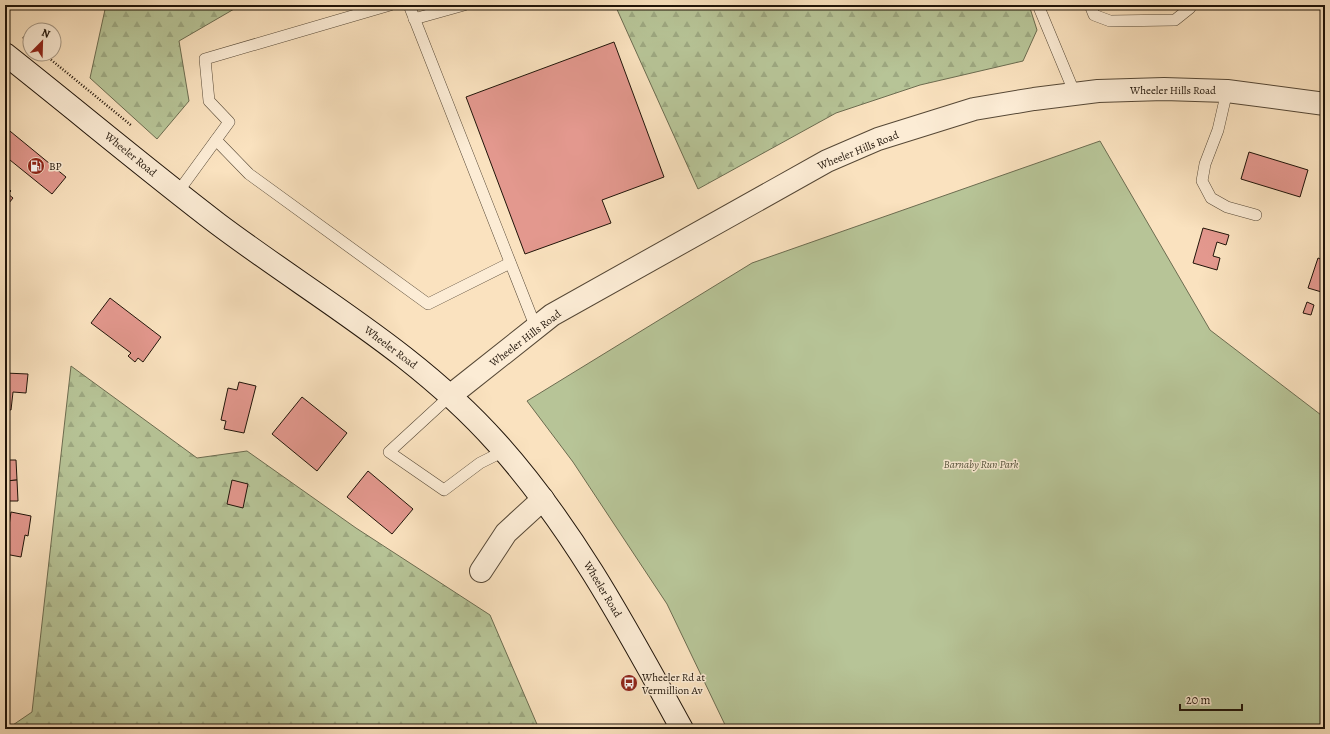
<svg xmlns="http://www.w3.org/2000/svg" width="1330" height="734" font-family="Alegreya,serif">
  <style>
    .green { fill: #b7c497; stroke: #6c6c50 }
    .forest { fill: url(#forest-firs); stroke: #6c6c50 }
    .building { fill: #e3988e; stroke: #201409 }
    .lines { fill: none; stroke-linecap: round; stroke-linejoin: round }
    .lane-casing { stroke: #564836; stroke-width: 12 }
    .street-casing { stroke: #564836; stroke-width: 24 }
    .secondary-casing { stroke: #201409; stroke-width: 24 }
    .path { stroke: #201409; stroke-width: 2.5; stroke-dasharray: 1 2; stroke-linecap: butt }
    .lane { stroke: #fcecd5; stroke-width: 11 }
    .street { stroke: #fcecd5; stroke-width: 22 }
    .secondary { stroke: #fcecd5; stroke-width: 22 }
    .labels { text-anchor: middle; stroke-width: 3; stroke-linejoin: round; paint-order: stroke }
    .street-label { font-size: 11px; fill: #201409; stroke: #fcecd5 }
    .poi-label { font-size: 11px; fill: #201409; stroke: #fcecd5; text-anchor: start }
    .park-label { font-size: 11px; font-style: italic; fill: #55523b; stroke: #fcecd5 }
  </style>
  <defs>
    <pattern id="forest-firs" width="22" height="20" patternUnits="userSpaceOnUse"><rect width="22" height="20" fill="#b7c497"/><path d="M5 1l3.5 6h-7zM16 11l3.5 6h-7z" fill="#9da881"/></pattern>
  </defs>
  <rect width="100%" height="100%" fill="#fae2bf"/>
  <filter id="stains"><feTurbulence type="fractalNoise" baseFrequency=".005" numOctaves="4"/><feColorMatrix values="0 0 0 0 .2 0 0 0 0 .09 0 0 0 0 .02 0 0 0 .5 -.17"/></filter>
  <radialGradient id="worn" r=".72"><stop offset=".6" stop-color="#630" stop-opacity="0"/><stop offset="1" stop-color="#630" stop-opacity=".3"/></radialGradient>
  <!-- green -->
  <path class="green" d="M1100 141 1210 330 1325 418V729H727L667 604 573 462 527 401 752 263Z"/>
  <!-- forest -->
  <g class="forest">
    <path d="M106 5H241L179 41 189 101 157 139 90 78Z"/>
    <path d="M615 5H1029L1037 30 1023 61 920 85 836 113 698 189Z"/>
    <path d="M71 366 197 458 247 451 356 528 490 615 539 729H7L32 712Z"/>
  </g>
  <!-- building -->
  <g class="building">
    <path d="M614 42 664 177 602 200 611 223 525 254 466 97Z"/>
    <path d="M5 127 66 177 52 194 5 156Z"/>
    <path d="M1249 152 1308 170 1300 197 1241 179Z"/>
    <path d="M5 185 11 191 8 194 13 198 5 208Z"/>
    <path d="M1203 228 1229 235 1226 245 1217 242 1213 256 1220 258 1217 270 1193 263Z"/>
    <path d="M1318 258 1325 261V293L1308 288Z"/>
    <path d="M110 298 161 337 143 362 138 358 135 362 128 356 131 353 91 323Z"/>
    <path d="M1307 302 1314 305 1311 315 1303 313Z"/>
    <path d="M5 373 28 374 26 393 13 392 11 410 5 409Z"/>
    <path d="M239 382 256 386 244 433 224 429 226 421 221 420 228 388 237 390Z"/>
    <path d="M302 397 347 433 317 471 272 434Z"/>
    <path d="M5 460H16L17 480 5 481Z"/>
    <path d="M368 471 413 509 392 534 347 497Z"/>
    <path d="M17 480 18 501H5V481Z"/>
    <path d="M232 480 248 484 243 508 227 504Z"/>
    <path d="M11 512 31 516 28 536 25 535 21 557 5 554Z"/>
  </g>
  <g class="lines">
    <!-- lane casing -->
    <g class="lane-casing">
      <g id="lane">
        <path d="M409 5 536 328"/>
        <path d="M1038 5 1075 94"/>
        <path d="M1090 5 1094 15 1110 21 1175 20 1190 8 1188 5"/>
        <path d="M414 19 464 5"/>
        <path d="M1227 91 1218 130 1205 164 1202 181 1211 198 1227 207 1256 215"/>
        <path d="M216 140 249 174 428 304 510 263"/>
        <path d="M178 192 229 122 209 101 205 59 390 5"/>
        <path d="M451 395 389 452 444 490 480 463 504 451"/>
      </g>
    </g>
    <!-- street casing -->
    <g class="street-casing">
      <g id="street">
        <path d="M451 395 552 315 827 161 878 139 974 109 1034 99 1098 91 1164 89 1227 91 1325 104"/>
        <path d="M481 571 506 533 543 499"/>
      </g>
    </g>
    <!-- secondary casing -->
    <g class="secondary-casing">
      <path id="secondary" d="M5 54C76 110 146 169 218 224 314 296 417 353 497 443 574 529 627 629 682 729"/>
    </g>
    <!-- path -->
    <g class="path">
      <path d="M23 37 30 43"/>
      <path d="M44 54 132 126"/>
    </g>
    <!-- lane -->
    <use href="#lane" class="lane"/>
    <!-- street -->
    <use href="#street" class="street"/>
    <!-- secondary -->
    <use href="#secondary" class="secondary"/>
  </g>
  <!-- icons -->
  <defs>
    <g id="fuel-disc" transform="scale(0.9)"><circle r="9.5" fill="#8f2418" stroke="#fcecd5"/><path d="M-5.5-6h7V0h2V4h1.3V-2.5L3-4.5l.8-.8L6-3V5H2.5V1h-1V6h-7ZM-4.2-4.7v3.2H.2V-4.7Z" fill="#fff"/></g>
    <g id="bus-disc" transform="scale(0.9)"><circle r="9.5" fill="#8f2418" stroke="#fcecd5"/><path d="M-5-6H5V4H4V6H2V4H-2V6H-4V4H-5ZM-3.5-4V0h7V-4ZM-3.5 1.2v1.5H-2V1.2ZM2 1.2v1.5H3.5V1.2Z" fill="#fff"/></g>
  </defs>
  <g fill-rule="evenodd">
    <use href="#fuel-disc" x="36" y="166"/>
    <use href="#bus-disc" x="629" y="683"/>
  </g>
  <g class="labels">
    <!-- street labels -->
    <g class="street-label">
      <text x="1173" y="94">Wheeler Hills Road</text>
      <text transform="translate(858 150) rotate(-22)" y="4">Wheeler Hills Road</text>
      <text transform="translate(131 154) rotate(39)" y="4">Wheeler Road</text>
      <text transform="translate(525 338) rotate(-37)" y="4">Wheeler Hills Road</text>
      <text transform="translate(391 347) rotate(37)" y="4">Wheeler Road</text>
      <text transform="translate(603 589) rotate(59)" y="4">Wheeler Road</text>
    </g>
    <!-- poi labels -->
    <g class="poi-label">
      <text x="49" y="170">BP</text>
      <text x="642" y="681">Wheeler Rd at<tspan x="642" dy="13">Vermillion Av</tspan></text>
    </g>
    <!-- park labels -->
    <g class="park-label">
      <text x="981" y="468">Barnaby Run Park</text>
    </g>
  </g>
  <!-- margin -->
  <rect width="1330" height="734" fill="none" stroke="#fae2bf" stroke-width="20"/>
  <rect x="6" y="6" width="1318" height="722" fill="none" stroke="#201409" stroke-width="2"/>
  <rect x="10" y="10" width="1310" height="714" fill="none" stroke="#201409"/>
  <!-- north arrow -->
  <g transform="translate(42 42) rotate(23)"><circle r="19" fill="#fcecd5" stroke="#a49683"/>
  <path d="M0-3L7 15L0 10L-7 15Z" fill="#8f2418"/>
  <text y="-6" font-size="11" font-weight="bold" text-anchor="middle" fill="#201409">N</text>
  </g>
  <!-- scale -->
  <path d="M1180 704v6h62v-6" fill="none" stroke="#201409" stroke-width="2"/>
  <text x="1186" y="704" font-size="12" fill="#201409" stroke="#fcecd5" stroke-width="3" paint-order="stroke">20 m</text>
  <rect width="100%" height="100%" filter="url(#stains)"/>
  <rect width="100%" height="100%" fill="url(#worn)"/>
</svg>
